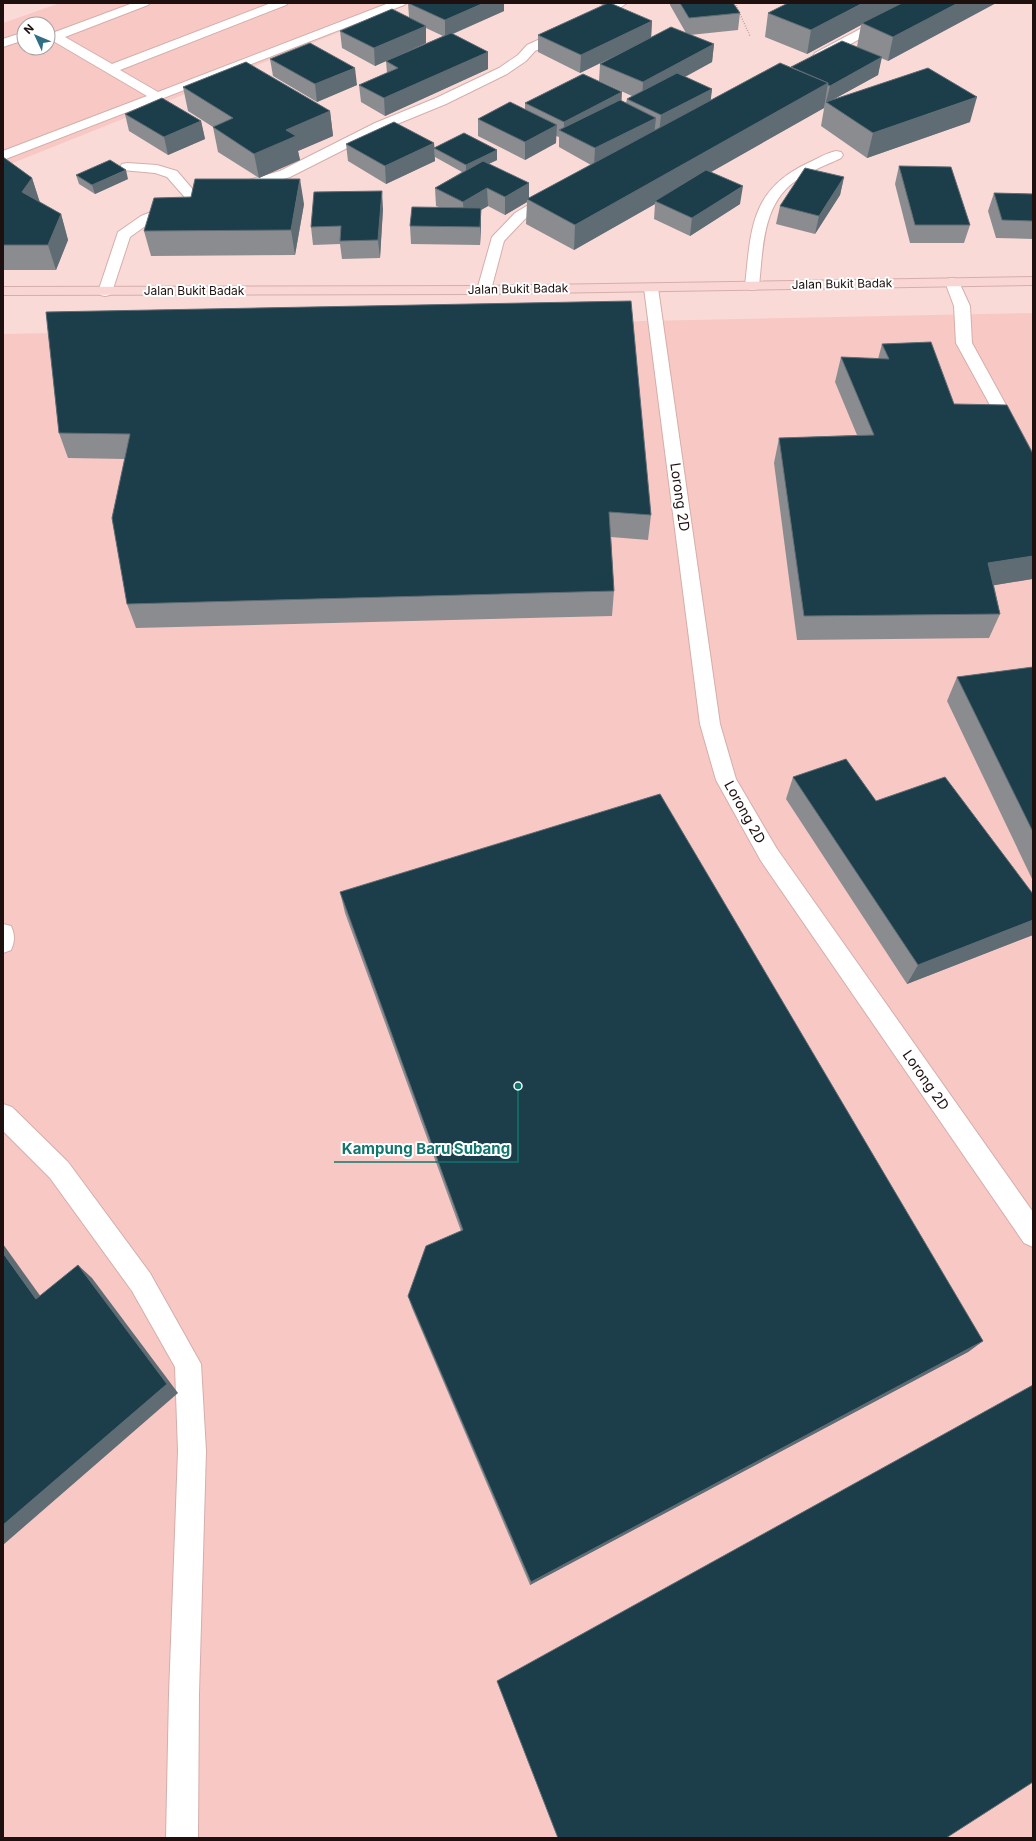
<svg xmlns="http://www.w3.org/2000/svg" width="1036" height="1841" font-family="Inter,sans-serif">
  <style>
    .built { fill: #f8c9c4; fill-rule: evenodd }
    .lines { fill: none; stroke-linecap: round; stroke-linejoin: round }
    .service-casing { stroke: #d4aeaa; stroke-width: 2 }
    .minor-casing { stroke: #d4aeaa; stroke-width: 2 }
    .secondary-casing { stroke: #d4aeaa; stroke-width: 2 }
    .path { stroke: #8a7472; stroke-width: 1.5; stroke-dasharray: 0.5 2; stroke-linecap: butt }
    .service { fill: #fff; fill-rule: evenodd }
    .minor { fill: #fff; fill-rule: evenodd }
    .secondary { fill: #f9d6d4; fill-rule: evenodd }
    .wall { fill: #8b8c90 }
    .shaded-wall { fill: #5f6c74 }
    .building { fill: #1c3d4a; stroke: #5f6c74 }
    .labels { text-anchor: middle; stroke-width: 4; stroke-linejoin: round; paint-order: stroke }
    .far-street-label { font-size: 12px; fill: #1d100f; stroke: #fff }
    .street-label { font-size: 14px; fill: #1d100f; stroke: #fff }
    .leader { fill: none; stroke: #0f766e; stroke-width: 1.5 }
    .callout-dot { fill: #0f766e; stroke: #fff; stroke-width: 1.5 }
    .callout-label { font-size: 15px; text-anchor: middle; font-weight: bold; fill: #0f766e; stroke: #fff; stroke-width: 4; stroke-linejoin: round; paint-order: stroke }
  </style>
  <rect width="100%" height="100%" fill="#fadad7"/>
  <!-- built -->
  <g class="built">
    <path d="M60 3H412L3 167V23ZM24 24H48V48H24Z"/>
    <path d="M1033 313V1838H3V334Z"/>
  </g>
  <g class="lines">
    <!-- service casing -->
    <g class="service-casing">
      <g id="service">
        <path d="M133 3H150L148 5 65 37 112 64 271 3H288L286 5 120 70 158 92 389 3H406L404 5 3 160V151L147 96 48 38V30L55 32Z"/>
        <path d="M24 32V40L3 47V39Z"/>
        <path d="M127 163 157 165 177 171 201 199 199 202H189L167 177 155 173 122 170 120 167 122 164Z"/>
        <path d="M952 278 957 279 959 282 970 306 972 343 1033 454V475L1027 473 1025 469 956 343 954 306 945 282 947 279Z"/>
        <path d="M651 284 656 285 658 288 720 724 736 779 777 849 1033 1212V1247L1024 1243 761 861 716 780 700 724 644 288 646 285Z"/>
        <path d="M3 924 11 926C15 935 15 941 11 950L3 953Z"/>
        <path d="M3 1104 12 1107 68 1162 150 1273 201 1364 206 1451 199 1694 198 1838H166L169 1694 178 1451 175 1367 132 1291 50 1178 3 1131Z"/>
      </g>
    </g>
    <!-- minor casing -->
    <g class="minor-casing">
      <g id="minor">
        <path d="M613 3H627L611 14 535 51 526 61 507 74 446 104 385 129 290 177 240 191 235 190 233 187 235 184 280 171 375 123 436 98 499 68 518 55 527 45 603 10Z"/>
        <path d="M909 3H924L922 5 823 59H815L813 56 815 53Z"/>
        <path d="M836 151 841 152 843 155 841 158C825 166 808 171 794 182 762 206 763 249 759 286L757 289 752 290 747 289 745 286C751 230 750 190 808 163 817 159 826 153 836 151Z"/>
        <path d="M553 192 558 193 560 196 558 199 525 219 504 241 491 290 489 293 484 294 479 293 477 290 492 237 515 213 548 193Z"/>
        <path d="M177 202 182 203 184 206 182 209 151 222 130 237 112 292 110 295 105 296 100 295 98 292 118 232 141 216Z"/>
      </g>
    </g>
    <!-- secondary casing -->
    <g class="secondary-casing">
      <path id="secondary" d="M1033 277V285L484 294 3 295V287L484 286Z"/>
    </g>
    <!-- path -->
    <path class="path" d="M735 3 750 36"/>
    <!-- service -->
    <use href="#service" class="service"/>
    <!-- minor -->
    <use href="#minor" class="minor"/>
    <!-- secondary -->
    <use href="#secondary" class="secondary"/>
  </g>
  <!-- wall -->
  <g class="wall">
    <path d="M408 3 504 11 453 34 488 52V69L385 116 361 102 359 85 387 73 386 61 443 36 426 28V43L375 66 342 48 340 31 409 17Z"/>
    <path d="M597 3H607L603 5Z"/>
    <path d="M670 3H733L740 13 738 30 690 35 714 44 712 62 685 77 712 89 710 101 791 67 857 47 861 25 807 54 765 37 768 13 996 3 888 61 881 58 878 75 834 99 970 122 867 158 821 126 825 103 824 108 711 172 740 204 690 236 654 219 655 204 574 250 526 224 527 202 505 215 488 206 481 210V225L480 245 411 244 410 226 439 207 436 206 435 188 462 172 435 157 434 148 497 150V160L488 164 529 183V198L591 165 559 147V137L556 136V143L525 160 478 136V119L525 110V103L622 101 626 103 627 99 632 96 599 81 600 64 613 57 580 73 538 52V35L652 21 651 37 686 33 670 5Z"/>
    <path d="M270 59 357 85 317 102 273 76Z"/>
    <path d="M183 87 330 111 333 136 298 151 300 160 259 178 218 152 213 127 188 111Z"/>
    <path d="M125 114 201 121 205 139 168 155 129 131Z"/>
    <path d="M434 143 435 161 386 184 348 161 346 144Z"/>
    <path d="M3 157 32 178 40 203 61 214 68 240 56 270H3Z"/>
    <path d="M899 166 970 225 964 243H910L895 184Z"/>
    <path d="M76 175 128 179 95 194 79 184Z"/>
    <path d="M844 177 840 195 815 234 776 224 780 206Z"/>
    <path d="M994 193 1033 194V239L996 238 988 211Z"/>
    <path d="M304 204 295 255 151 256 144 231Z"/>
    <path d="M383 209 380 258 342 259 340 244 313 245 311 227Z"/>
    <path d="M46 312 651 515 648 540 611 537 614 591 612 616 136 628 127 604 125 459 68 458 59 433Z"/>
    <path d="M882 344 954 404 1033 454V581L1032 579 994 585 1000 614 989 638 797 640 774 463 779 438 857 435 835 382 841 357 878 359Z"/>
    <path d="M1033 667V881L947 701 957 677Z"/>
    <path d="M793 777 876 801 1033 894V935L907 984 786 799Z"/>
    <path d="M340 892 983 1341 968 1352 530 1585 412 1308 408 1296 461 1231 345 913Z"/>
  </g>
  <!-- shaded-wall -->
  <g class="shaded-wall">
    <path d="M484 3H504V11L445 37V20Z"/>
    <path d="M863 3H903L862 23 861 25 807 54 811 30Z"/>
    <path d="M958 3H996L888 61 893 37Z"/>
    <path d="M652 21 651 38 580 73 581 55Z"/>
    <path d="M426 26V43L375 66 374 48Z"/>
    <path d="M714 44 712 62 642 100 643 82Z"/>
    <path d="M488 52V69L385 116 384 98Z"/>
    <path d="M882 57 878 75 827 103 826 102 830 86Z"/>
    <path d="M355 68 357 85 317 102 315 84Z"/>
    <path d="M828 83 824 108 658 202 655 201V204L574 250 575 225Z"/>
    <path d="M712 89 710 107 659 133 661 115Z"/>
    <path d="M622 92 621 110 564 132V122Z"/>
    <path d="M977 97 970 122 867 158 873 133Z"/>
    <path d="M330 111 333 136 298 151 300 160 259 178 254 154 286 130Z"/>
    <path d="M656 118 654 135 594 166 595 148Z"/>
    <path d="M201 121 205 139 168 155 164 137Z"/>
    <path d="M557 125 556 143 525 160V142Z"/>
    <path d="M434 143 435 161 386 184 385 166Z"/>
    <path d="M497 150V160L466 175V165Z"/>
    <path d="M126 170 128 179 95 194 92 185Z"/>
    <path d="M844 177 840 195 815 234 819 216Z"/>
    <path d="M32 178 40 203 22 192Z"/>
    <path d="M300 179 304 204 295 255 291 230Z"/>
    <path d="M529 183V200L527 199V202L505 215V197Z"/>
    <path d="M743 186 740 204 690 236 692 218Z"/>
    <path d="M487 188 488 206 481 210V225L480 245V227L464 220 463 202Z"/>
    <path d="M382 191 383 209 380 258 378 240Z"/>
    <path d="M61 214 68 240 56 270 48 245Z"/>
    <path d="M1033 556V576L1032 579 978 588 988 563Z"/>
    <path d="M1033 920V935L907 984 918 965Z"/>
    <path d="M3 1244 51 1311 36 1299 3 1253Z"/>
    <path d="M78 1265 92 1278 178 1393 3 1545V1525Z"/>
    <path d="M983 1341 968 1352 530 1585 531 1582Z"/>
  </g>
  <!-- building -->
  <g class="building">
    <path d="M408 3H484L445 20Z"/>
    <path d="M608 3H610L652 21 581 55 538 35Z"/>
    <path d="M680 3H733L740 13 689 18Z"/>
    <path d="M788 3H863L811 30 768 13Z"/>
    <path d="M902 3H958L893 37 862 23Z"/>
    <path d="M392 9 426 26 374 48 340 31Z"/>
    <path d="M671 27 714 44 643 82 600 64Z"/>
    <path d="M451 33 488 52 384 98 359 85 398 68 386 61Z"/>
    <path d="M842 41 882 57 830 86 828 85V83L791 67Z"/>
    <path d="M310 43 355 68 315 84 270 59Z"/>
    <path d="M246 62 330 111 286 130 296 136 254 154 213 127 233 118 183 87Z"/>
    <path d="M780 63 828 83 575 225 527 199Z"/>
    <path d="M928 68 977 97 873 133 826 102Z"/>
    <path d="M677 73 712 89 661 115 627 99Z"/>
    <path d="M583 74 622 92 564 122 525 103Z"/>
    <path d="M162 98 201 121 164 137 125 114Z"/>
    <path d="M620 100 656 118 595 148 559 130Z"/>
    <path d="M510 102 557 125 525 142 478 119Z"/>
    <path d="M394 122 434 143 385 166 346 144Z"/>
    <path d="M464 133 497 150 466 165 434 148Z"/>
    <path d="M3 157 32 178 22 192 61 214 48 245H3Z"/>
    <path d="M110 160 126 170 92 185 76 175Z"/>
    <path d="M483 161 529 183 505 197 487 188 463 202 435 188Z"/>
    <path d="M899 166 951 167 970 225H915Z"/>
    <path d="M805 168 844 177 819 216 780 206Z"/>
    <path d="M706 170 743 186 692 218 655 201Z"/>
    <path d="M195 179H300L291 230 144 231 154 198 191 197Z"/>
    <path d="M382 191 378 240 340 241 341 226 311 227 314 192Z"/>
    <path d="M994 193 1033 194V221L1002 220Z"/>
    <path d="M412 207 481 208 480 227 410 226Z"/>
    <path d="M631 301 651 515 609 512 614 591 127 604 112 518 130 434 59 433 46 312Z"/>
    <path d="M931 342 954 404 1007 405 1033 454V556L988 563 1000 614 804 616 779 438 874 435 841 357 889 359 882 344Z"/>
    <path d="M1033 667V832L957 677Z"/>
    <path d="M846 759 876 801 945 777 1033 894V920L918 965 793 777Z"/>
    <path d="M660 794 983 1341 531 1582 408 1296 426 1246 463 1230 340 892Z"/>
    <path d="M3 1253 36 1299 78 1265 167 1384 3 1525Z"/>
    <path d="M1033 1385V1782L946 1838H558L497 1681Z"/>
  </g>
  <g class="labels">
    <!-- far-street labels -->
    <g class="far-street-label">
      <text transform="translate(842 284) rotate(-1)" y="4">Jalan Bukit Badak</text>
      <text transform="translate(518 289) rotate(-1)" y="4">Jalan Bukit Badak</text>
      <text x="194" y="295">Jalan Bukit Badak</text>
    </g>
    <!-- street labels -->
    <g class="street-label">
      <text transform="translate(680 497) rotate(82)" y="5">Lorong 2D</text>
      <text transform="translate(745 812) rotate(61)" y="5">Lorong 2D</text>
      <text transform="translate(926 1080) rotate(55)" y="5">Lorong 2D</text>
    </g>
  </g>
  <!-- callouts -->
  <path class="leader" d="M518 1086L518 1162H334"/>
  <circle class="callout-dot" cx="518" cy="1086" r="4"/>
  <g class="callout-label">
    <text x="426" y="1154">Kampung Baru Subang</text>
  </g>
  <!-- border -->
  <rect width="1036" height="1841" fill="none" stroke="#1d100f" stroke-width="8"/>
  <!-- north arrow -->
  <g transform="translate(36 36) rotate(314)"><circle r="19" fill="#ffffff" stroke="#a59f9f"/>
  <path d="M0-3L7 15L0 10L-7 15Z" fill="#316e84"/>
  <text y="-6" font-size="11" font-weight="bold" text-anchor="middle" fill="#1d100f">N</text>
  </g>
</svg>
